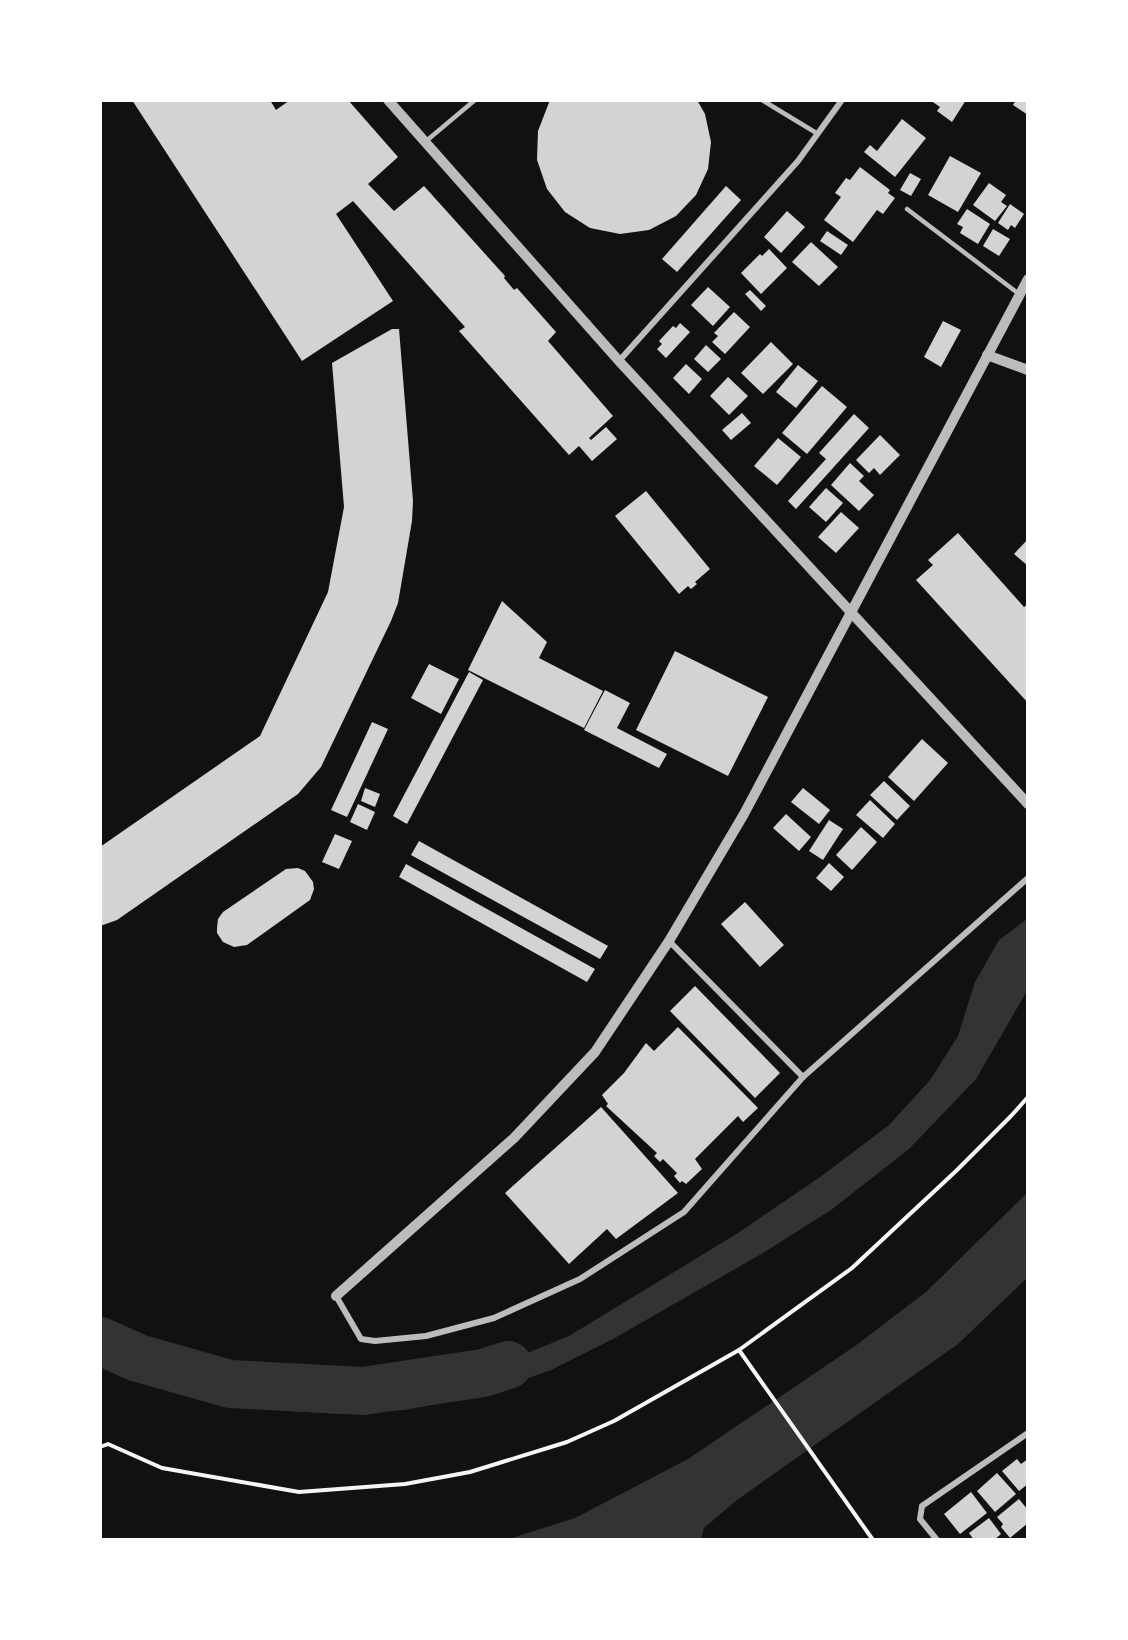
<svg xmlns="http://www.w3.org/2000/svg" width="1128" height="1640" font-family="'Noto Serif',serif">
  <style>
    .water { fill: #333 }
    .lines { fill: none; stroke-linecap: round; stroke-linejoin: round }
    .river { stroke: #333; stroke-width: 48 }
    .building { fill: #d3d3d3 }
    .path { stroke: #f5f5f5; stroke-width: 4 }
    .service { stroke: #bcbcbc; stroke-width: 4.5 }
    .minor { stroke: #bcbcbc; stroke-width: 6 }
    .tertiary { stroke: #bcbcbc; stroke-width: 10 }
  </style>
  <rect width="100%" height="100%" fill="#111"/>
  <!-- water -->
  <g class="water">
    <path d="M1027 919V991L976 1079 909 1149 831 1210 763 1253 613 1339 551 1370 481 1395 405 1410 340 1414 258 1409 188 1395 111 1370 101 1365V1338L138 1354 222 1379 280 1388 362 1389 423 1384 500 1364 569 1336 738 1233 823 1175 889 1125 930 1080 958 1036 975 982 999 940Z"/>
    <path d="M1027 1193V1278L958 1344 737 1500 704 1528 701 1539 506 1540 575 1518 688 1459 855 1346 926 1292Z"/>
  </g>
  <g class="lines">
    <!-- river -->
    <path class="river" d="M100 1341 138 1358 230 1384 363 1391 483 1373 508 1365"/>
  </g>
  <!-- building -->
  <g class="building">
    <path d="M132 100H270L276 110 290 100H348L398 157 368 184 394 211 424 186 505 276 504 278 514 290 517 288 556 332 548 341 613 416 589 438 591 440 606 427 617 439 592 461 579 446 569 455 459 331 465 327 353 201 336 214 393 301 302 361Z"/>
    <path d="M550 100H697L705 114 711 142 708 169 696 195 676 216 649 230 620 234 590 228 565 212 547 189 537 160 538 131Z"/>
    <path d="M930 100H966L952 122 937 111 940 107Z"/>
    <path d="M1016 100H1028V115L1013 105Z"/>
    <path d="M902 119 926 138 895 177 864 152 870 145 877 151Z"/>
    <path d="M950 156 981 173 958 212 928 195Z"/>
    <path d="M860 167 890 190 888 193 895 198 883 214 877 210 853 242 824 220 841 197 835 193 846 178 850 180Z"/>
    <path d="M910 173 921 179 911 196 900 190Z"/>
    <path d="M989 183 1006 195 1001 202 1007 206 995 221 973 205Z"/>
    <path d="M726 186 741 200 677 272 662 259Z"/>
    <path d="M1010 204 1024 214 1015 228 1011 225 1008 230 998 223Z"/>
    <path d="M967 209 990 224 978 244 960 233 963 227 957 224Z"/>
    <path d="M787 211 805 227 781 253 764 237Z"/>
    <path d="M993 229 1010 239 999 256 983 246Z"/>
    <path d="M827 231 848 245 841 255 820 241Z"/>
    <path d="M811 242 838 267 819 286 792 262Z"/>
    <path d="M769 249 787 268 761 294 741 273 760 254 762 256Z"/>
    <path d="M708 287 730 307 713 326 691 305Z"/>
    <path d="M750 290 766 306 761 311 745 294Z"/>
    <path d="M734 312 750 327 725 354 712 342 718 336 714 333Z"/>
    <path d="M943 321 961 330 941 367 924 357Z"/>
    <path d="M680 323 690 332 666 358 657 349 662 344 659 341 673 326 676 328Z"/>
    <path d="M392 329H399L413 501 412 521 398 603 391 621 321 767 298 794 117 920 100 926V847L260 736 328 592 344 507 332 363Z"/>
    <path d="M771 342 793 364 763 394 741 373Z"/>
    <path d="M706 345 721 359 708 372 694 359Z"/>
    <path d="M686 364 702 379 689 394 673 378Z"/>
    <path d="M798 365 818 381 796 408 776 392Z"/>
    <path d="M728 377 748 396 729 415 710 396Z"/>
    <path d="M822 386 847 407 807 454 782 433Z"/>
    <path d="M742 413 751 423 731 440 722 430Z"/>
    <path d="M854 414 869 428 796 509 788 501 826 459 819 453Z"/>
    <path d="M880 435 900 455 880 475 874 468 869 473 856 460Z"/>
    <path d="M778 438 801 457 777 485 754 466Z"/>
    <path d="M850 463 864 476 859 481 874 495 859 511 831 485Z"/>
    <path d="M826 488 843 503 826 522 809 507Z"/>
    <path d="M646 491 710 569 695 582 697 584 691 589 688 586 679 594 615 516Z"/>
    <path d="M841 512 859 528 836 553 818 537Z"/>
    <path d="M958 533 1024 607 1028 604V703L916 580 933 565 928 560Z"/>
    <path d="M1028 539V566L1014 554Z"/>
    <path d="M502 601 547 642 539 658 603 691 584 728 468 670Z"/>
    <path d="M675 651 768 697 728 776 636 730Z"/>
    <path d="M429 664 459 679 441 714 411 698Z"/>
    <path d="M469 672 483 680 407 824 393 816Z"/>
    <path d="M605 690 630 703 617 728 667 754 659 768 584 730Z"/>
    <path d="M372 722 388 729 347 817 331 810Z"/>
    <path d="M922 739 948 763 914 801 888 777Z"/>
    <path d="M884 781 910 806 897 820 870 795Z"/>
    <path d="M365 788 380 794 375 807 361 801Z"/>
    <path d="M803 788 830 810 819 824 791 802Z"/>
    <path d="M870 800 895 824 883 838 856 815Z"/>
    <path d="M358 804 375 812 367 830 350 822Z"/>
    <path d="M786 814 811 837 799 851 773 828Z"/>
    <path d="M829 820 843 829 823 860 809 851Z"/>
    <path d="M861 827 877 842 852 870 836 855Z"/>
    <path d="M335 834 352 841 339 869 322 862Z"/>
    <path d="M419 841 608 946 600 959 411 855Z"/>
    <path d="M829 863 844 877 831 891 816 878Z"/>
    <path d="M406 864 595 969 587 982 399 877Z"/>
    <path d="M298 868 305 871 313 882 314 889 310 900 247 945 234 947 223 942 217 933V928L218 919 223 912 286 869Z"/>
    <path d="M745 902 784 945 760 967 721 924Z"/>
    <path d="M695 986 780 1073 755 1098 670 1011Z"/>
    <path d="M678 1027 758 1108 743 1122 738 1116 695 1159 702 1169 686 1184 682 1181 680 1183 674 1176 677 1173 663 1159 660 1162 654 1156 657 1153 606 1106 608 1104 602 1095 624 1073 646 1043 654 1051Z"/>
    <path d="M601 1107 678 1193 616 1239 607 1229 569 1264 505 1193Z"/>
    <path d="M1017 1459 1021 1464 1028 1459V1484L1019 1491 1002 1471Z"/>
    <path d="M997 1473 1016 1494 995 1512 977 1491Z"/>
    <path d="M971 1492 987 1513 960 1534 944 1514Z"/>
    <path d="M1019 1499 1028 1510V1523L1010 1538 1001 1527 1003 1524 997 1517Z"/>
    <path d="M989 1518 1001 1534 994 1540H974L969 1533Z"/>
  </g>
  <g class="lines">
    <!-- path -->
    <g class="path">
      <path d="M739 1350 873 1540"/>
      <path d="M100 1447 108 1444 162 1468 299 1492 405 1484 470 1472 567 1442 614 1421 739 1350 852 1268 956 1171 1011 1116 1028 1097"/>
    </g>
    <!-- service -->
    <g class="service">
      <path d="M762 100 818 134"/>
      <path d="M425 142 475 100"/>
      <path d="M907 209 1019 294"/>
    </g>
    <!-- minor -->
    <g class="minor">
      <path d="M619 361 798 161 842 100"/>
      <path d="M669 941 803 1077"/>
      <path d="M336 1296 361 1339 375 1341 426 1336 494 1318 580 1279 684 1212 803 1077 1028 878"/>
      <path d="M937 1540 920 1519 922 1506 1028 1433"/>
    </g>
    <!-- tertiary -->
    <g class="tertiary">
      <path d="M388 100 619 361 1028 804"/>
      <path d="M987 355 1028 370"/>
      <path d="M336 1296 514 1138 595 1052 669 941 744 814 1028 279"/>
    </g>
  </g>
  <!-- border -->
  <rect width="1128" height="1640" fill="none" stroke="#ffffff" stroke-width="204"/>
</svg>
